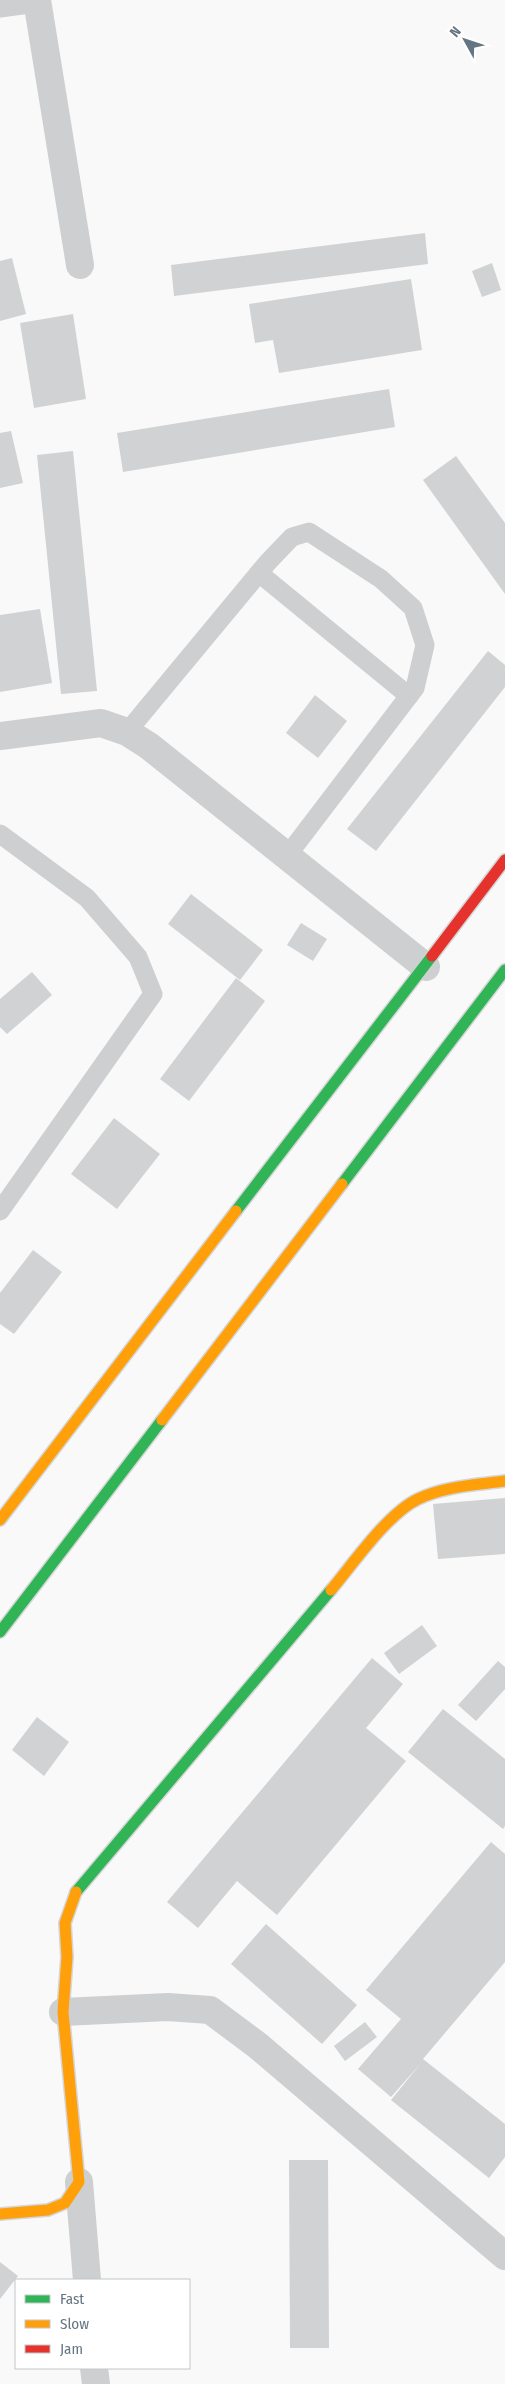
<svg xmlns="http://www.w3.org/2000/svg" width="505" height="2384" font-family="'Fira Sans Condensed',sans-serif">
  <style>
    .building { fill: #d0d2d3 }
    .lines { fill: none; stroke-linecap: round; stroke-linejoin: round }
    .fast-casing { stroke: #d5d6d7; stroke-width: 14 }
    .slow-casing { stroke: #d5d6d7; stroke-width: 14 }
    .jam-casing { stroke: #d5d6d7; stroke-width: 14 }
    .lane { stroke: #cecfd0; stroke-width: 19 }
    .street { stroke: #cecfd0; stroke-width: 28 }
    .fast { stroke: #30b455; stroke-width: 11 }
    .slow { stroke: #ff9f0a; stroke-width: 11 }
    .jam { stroke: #e5322d; stroke-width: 11 }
  </style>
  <rect width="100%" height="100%" fill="#f9f9f9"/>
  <!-- building -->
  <g class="building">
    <path d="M425 233 428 264 174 296 171 265Z"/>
    <path d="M12 258 26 314 0 321V261Z"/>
    <path d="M492 263 501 290 482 297 472 271Z"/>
    <path d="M411 279 422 350 279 373 273 340 255 343 249 304Z"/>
    <path d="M73 314 86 399 34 408 20 323Z"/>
    <path d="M389 389 395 427 123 472 117 433Z"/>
    <path d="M11 431 23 483 0 488V433Z"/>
    <path d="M73 451 97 691 61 694 37 455Z"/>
    <path d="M456 456 505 523V594L423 480Z"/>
    <path d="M40 609 52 683 0 692V615Z"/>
    <path d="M488 651 505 665V687L376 851 347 829Z"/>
    <path d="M315 695 347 721 318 758 286 733Z"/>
    <path d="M191 894 263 950 240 980 168 924Z"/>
    <path d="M301 923 327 939 313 961 287 945Z"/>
    <path d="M32 972 52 995 7 1034 0 1027V999Z"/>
    <path d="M236 978 265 1001 189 1101 160 1079Z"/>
    <path d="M114 1118 160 1154 117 1209 71 1174Z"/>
    <path d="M33 1250 62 1272 14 1334 0 1324V1293Z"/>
    <path d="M505 1498V1554L438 1559 433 1504Z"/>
    <path d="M422 1625 437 1646 399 1674 384 1653Z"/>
    <path d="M372 1658 403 1684 366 1728 406 1761 277 1915 237 1881 198 1928 167 1902Z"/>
    <path d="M498 1661 505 1667V1689L476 1721 458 1705Z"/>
    <path d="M443 1709 505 1759V1826L503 1829 408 1752Z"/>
    <path d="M37 1717 69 1742 44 1776 12 1750Z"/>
    <path d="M491 1842 505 1854V1962L423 2059 505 2124V2157L489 2178 391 2100 421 2063 391 2097 358 2069 401 2019 366 1990Z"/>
    <path d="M266 1924 357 2005 322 2044 231 1964Z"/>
    <path d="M365 2022 377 2037 345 2061 334 2046Z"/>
    <path d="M289 2160H328L329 2348H290Z"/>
    <path d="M0 2262 18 2276 0 2299Z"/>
  </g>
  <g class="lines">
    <!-- fast casing -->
    <g class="fast-casing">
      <g id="fast">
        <path d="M342 1184 505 970"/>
        <path d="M236 1211 432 956"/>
        <path d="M0 1632 162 1420"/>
        <path d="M76 1892 331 1590"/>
      </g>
    </g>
    <!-- slow casing -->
    <g class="slow-casing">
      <g id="slow">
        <path d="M162 1420 342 1184"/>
        <path d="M0 1520 236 1211"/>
        <path d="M331 1590C353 1564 387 1514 418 1499 445 1486 477 1485 505 1481"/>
        <path d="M0 2214 48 2210 65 2203 79 2182 63 2012 67 1957 65 1923 76 1892"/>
      </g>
    </g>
    <!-- jam casing -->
    <g class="jam-casing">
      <path id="jam" d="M432 956 505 860"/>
    </g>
    <!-- lane -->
    <g class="lane">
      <path d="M0 8 37 3"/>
      <path d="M259 573 409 696"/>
      <path d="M127 732 268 562 292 537 309 532 381 579 413 608 425 645 415 688 287 856"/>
      <path d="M0 834 87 898 138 957 153 994 0 1211"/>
    </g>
    <!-- street -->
    <g class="street">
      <path d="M37 0 80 265"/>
      <path d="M0 736 101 723 127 732 149 746 426 967"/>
      <path d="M63 2012 168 2007 210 2010 257 2045 505 2256"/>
      <path d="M79 2182 87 2280"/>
      <path d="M94 2368 96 2384"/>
    </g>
    <!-- fast -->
    <use href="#fast" class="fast"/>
    <!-- slow -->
    <use href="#slow" class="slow"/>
    <!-- jam -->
    <use href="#jam" class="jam"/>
  </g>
  <!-- legend -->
  <rect x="15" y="2279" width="175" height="90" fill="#ffffff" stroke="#c1c8cd"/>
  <rect x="25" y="2295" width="25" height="8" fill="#30b455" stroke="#c1c8cd"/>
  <text x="60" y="2304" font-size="15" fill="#657683">Fast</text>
  <rect x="25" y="2320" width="25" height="8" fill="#ff9f0a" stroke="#c1c8cd"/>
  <text x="60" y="2329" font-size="15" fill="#657683">Slow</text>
  <rect x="25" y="2345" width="25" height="8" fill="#e5322d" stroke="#c1c8cd"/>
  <text x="60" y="2354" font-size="15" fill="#657683">Jam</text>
  <!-- north arrow -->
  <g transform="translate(465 40) rotate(310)" stroke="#ffffff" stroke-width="4" paint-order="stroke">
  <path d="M0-4L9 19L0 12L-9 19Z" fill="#657683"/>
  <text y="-8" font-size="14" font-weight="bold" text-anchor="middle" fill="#657683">N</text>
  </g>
</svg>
